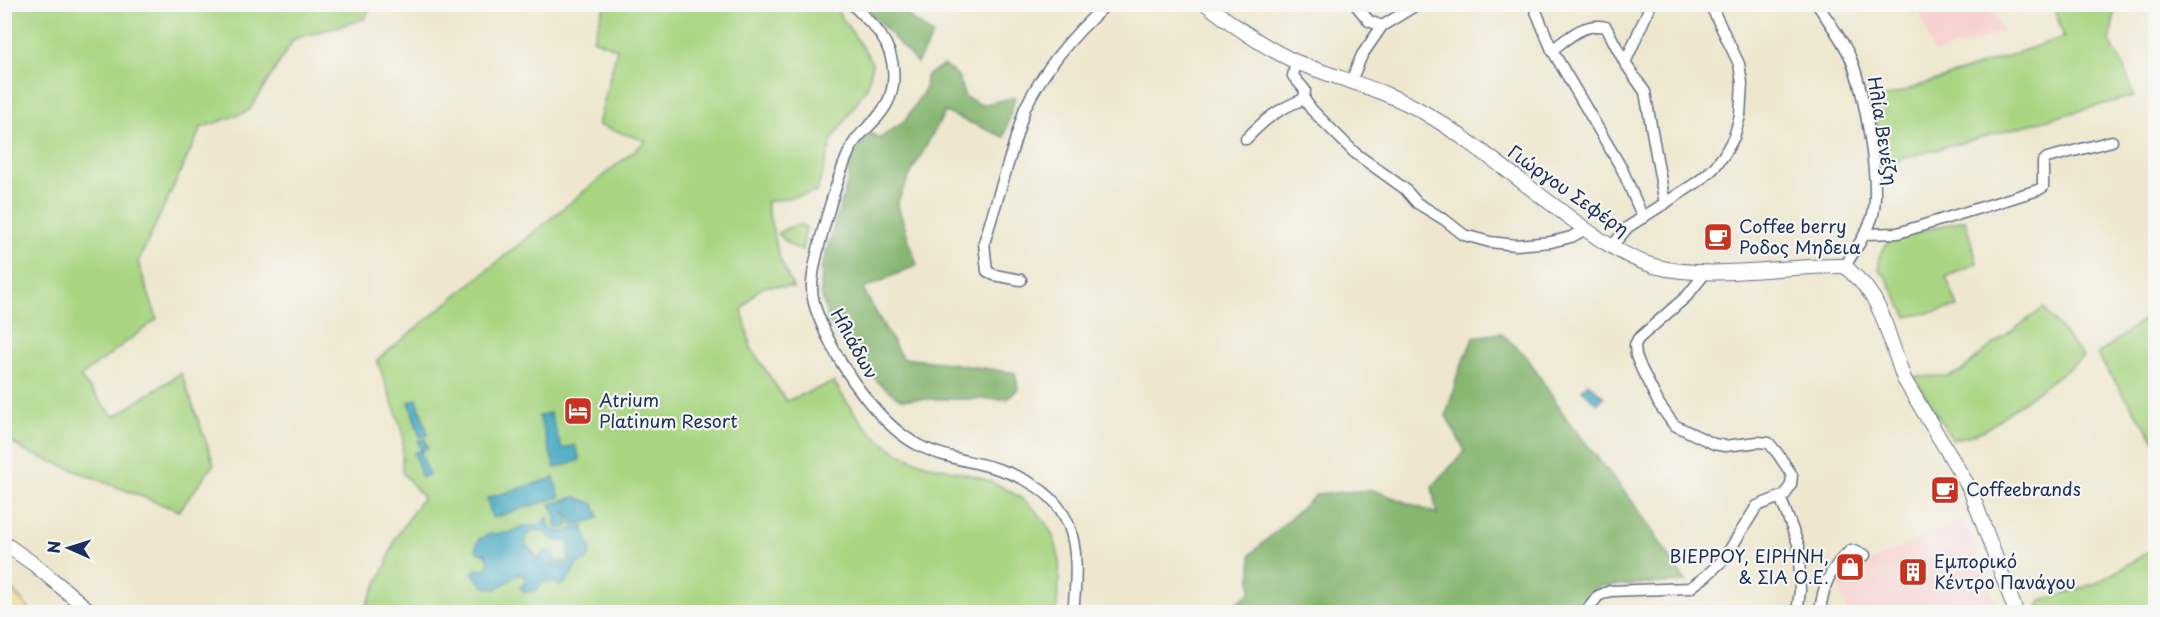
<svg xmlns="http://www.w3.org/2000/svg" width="2160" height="617" font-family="'Playpen Sans',sans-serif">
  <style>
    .built { fill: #f7d0cf }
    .green { fill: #a9d582; stroke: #628270; stroke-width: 1.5 }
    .forest { fill: #86b670; stroke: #507267; stroke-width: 1.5 }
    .sand { fill: #eeda9e; stroke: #84847e; stroke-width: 1.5 }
    .water { fill: #41a7c1; stroke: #2e6b90; stroke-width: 1.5; fill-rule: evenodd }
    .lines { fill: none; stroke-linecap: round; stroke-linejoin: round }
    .minor-casing { stroke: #656f85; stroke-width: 13 }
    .major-casing { stroke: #656f85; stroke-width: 16 }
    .minor { stroke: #fff; stroke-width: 10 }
    .major { stroke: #fff; stroke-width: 14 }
    .labels { text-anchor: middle; stroke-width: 4.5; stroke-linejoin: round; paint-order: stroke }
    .street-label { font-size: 18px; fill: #1b2f5e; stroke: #f6f6f2 }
    .poi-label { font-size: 18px; fill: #1b2f5e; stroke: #f6f6f2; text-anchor: start }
  </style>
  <rect width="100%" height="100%" fill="#f6f6f2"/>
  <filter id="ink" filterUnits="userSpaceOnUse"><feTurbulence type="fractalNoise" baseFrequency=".0167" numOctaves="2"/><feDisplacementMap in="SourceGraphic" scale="12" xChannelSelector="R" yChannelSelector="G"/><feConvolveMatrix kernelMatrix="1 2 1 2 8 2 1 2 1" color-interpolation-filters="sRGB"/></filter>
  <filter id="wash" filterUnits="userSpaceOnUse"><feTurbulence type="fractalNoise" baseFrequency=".008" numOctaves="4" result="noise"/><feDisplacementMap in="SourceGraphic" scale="24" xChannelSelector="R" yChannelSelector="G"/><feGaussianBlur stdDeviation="1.35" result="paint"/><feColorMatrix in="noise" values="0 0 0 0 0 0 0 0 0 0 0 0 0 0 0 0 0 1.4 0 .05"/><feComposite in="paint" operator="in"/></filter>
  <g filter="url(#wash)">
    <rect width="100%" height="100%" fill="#eee7ce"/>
    <!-- built -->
    <g class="built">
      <path d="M1907 5H1993L2002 32 1934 54 1920 12 1910 15Z"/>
      <path d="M1964 517 1999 612H1848L1836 579Z"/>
    </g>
    <!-- green -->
    <g class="green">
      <path d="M4 5H371L365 19 294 39 249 111 201 128 138 262 157 319 80 377 114 417 181 373 214 464 179 511 27 452 5 438Z"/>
      <path d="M605 5H833L867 54 872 63 871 71 867 87 832 140 817 192 766 202 779 256 793 288C761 283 760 285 742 310L751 348 786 401 834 382C850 409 871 439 901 454 923 466 948 469 971 475 1009 486 1047 508 1057 549 1062 569 1058 592 1056 612H363L386 565 395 539 423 497 402 472 403 432 377 360 646 141 598 125 617 49 593 39Z"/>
      <path d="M2053 5H2112L2115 9 2110 42 2123 65 2134 96 1879 165 1869 112 1871 102 2064 37Z"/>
      <path d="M1965 220 1977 263 1946 277 1958 307 1907 317 1886 277 1879 270V257L1890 239Z"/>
      <path d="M801 225 806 227 802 250C792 248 784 241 778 233L790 227Z"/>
      <path d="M2044 308 2083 357 1985 430 1965 437 1952 439 1914 377 1947 376 1960 372 1992 345Z"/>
      <path d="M2155 311V441L2097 355Z"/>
      <path d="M2155 548V612H2036L2041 601 2097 583Z"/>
    </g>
    <!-- forest -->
    <g class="forest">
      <path d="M864 5H894L933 35 917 63Z"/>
      <path d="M944 65 958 76 965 97 982 105 1015 97 1004 137 945 112 908 179 897 203 917 265 863 289 902 358 949 363 1015 373 1018 389 1007 399H900L878 382 838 336 829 322 821 293 822 266 848 180 850 157 870 133 880 138 905 121 925 89 926 76Z"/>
      <path d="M1501 333 1527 357 1566 418 1635 505 1686 582 1600 586 1580 605 1577 612H1223L1251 592V554L1317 494 1373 490 1437 514 1432 487 1465 451 1446 416 1458 373 1474 337Z"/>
    </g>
    <!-- sand -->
    <path class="sand" d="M4 582H5L32 612H5Z"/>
    <!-- water -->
    <g class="water">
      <path d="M1588 383 1604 397 1597 404 1582 390Z"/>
      <path d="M417 399 428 435 420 437 409 402Z"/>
      <path d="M550 413 562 449 575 445 580 460 555 468 539 416Z"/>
      <path d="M425 439 428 448 421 451 429 475 422 478 414 453 421 450 418 441Z"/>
      <path d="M554 478 560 497 492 518 487 498Z"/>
      <path d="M576 497 594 504 599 518 573 526 572 518 567 512H564L569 517V525L565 528H558L555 524 556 517 550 504Z"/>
      <path d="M548 517 549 525C560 537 569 530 583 526L591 551 586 561 579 562 566 582 560 586C550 579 542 580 536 591L525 592 520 587 525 583 526 578 519 574 496 589 484 587 472 573 476 569 484 570 489 562 486 554 477 552 476 547 479 539 490 534 509 533 522 526H538ZM534 530 543 531 553 540 569 542 568 563 559 560 554 565 549 567 555 561V556L551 551H544L539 559C532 548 516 545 534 530Z"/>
    </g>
  </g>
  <g filter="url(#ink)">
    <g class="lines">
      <!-- minor casing -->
      <g class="minor-casing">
        <g id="minor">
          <path d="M852 4C861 14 872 23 880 34 897 58 899 91 880 114 873 124 862 131 855 141 841 161 811 264 812 288 812 303 819 318 825 332 843 371 880 426 920 446 944 458 972 461 998 469 1076 494 1081 540 1073 612"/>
          <path d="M1355 4 1369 21 1382 26"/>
          <path d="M1533 4 1552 50 1622 169 1643 218"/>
          <path d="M1817 4C1829 22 1843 40 1851 59 1864 92 1882 186 1872 218 1866 236 1854 251 1845 266"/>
          <path d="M1552 50C1568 38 1584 22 1606 27L1625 63 1645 92 1665 204"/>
          <path d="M1625 63 1651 4"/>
          <path d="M1351 81 1362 55 1382 26 1418 4"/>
          <path d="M1304 99 1312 110 1355 153 1405 189 1417 203 1445 220 1464 235 1490 242 1516 245 1551 242 1571 237 1586 229"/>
          <path d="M1246 139C1265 119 1278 109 1304 99L1305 90 1293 76 1296 61"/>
          <path d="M1865 234 1898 233 2038 190 2043 187V162L2047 158 2112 141"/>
          <path d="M1612 246 1628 227 1699 181 1713 169 1724 155 1734 137 1740 116 1742 83 1739 64 1710 4"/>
          <path d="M1021 280 994 275 987 271 984 243 1025 108C1044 69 1075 33 1107 4"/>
          <path d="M1780 497 1799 546 1800 591 1797 612"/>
          <path d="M1586 612 1598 596 1610 591 1690 588 1706 576 1724 559 1757 506 1785 495 1791 484 1792 475 1778 454 1769 443 1758 442 1725 446 1714 444 1674 425 1659 404 1642 370 1636 356 1635 345 1638 339 1687 296 1707 271"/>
          <path d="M1820 612C1823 585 1830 568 1851 550L1865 555"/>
        </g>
      </g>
      <!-- major casing -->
      <g class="major-casing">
        <g id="major">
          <path d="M1206 4C1234 26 1262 46 1294 61 1337 79 1384 89 1425 113 1472 141 1516 178 1561 211 1589 232 1620 256 1654 266 1708 281 1787 265 1845 266L1865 286 1874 299 1882 315 1904 379 1970 489 2016 612"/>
          <path d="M4 543 35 565 91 612"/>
        </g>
      </g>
      <!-- minor -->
      <use href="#minor" class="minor"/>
      <!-- major -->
      <use href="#major" class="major"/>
    </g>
  </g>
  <!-- icons -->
  <defs>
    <g id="cafe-square" transform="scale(1.5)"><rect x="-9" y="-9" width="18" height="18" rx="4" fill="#c8321e" stroke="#f6f6f2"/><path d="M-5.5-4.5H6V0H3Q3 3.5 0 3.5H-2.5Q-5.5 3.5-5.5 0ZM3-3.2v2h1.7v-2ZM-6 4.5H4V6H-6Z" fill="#fff"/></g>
    <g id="hotel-square" transform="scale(1.5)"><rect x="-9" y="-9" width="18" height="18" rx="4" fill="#c8321e" stroke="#f6f6f2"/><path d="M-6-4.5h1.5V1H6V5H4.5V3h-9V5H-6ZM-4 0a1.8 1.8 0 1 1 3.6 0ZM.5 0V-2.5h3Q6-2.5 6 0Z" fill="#fff"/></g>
    <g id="shop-square" transform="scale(1.5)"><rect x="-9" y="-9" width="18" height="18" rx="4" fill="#c8321e" stroke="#f6f6f2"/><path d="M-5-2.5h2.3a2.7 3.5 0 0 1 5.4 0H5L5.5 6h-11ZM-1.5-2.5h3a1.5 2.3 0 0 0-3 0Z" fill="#fff"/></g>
    <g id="building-square" transform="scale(1.5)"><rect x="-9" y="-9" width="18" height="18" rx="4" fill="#c8321e" stroke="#f6f6f2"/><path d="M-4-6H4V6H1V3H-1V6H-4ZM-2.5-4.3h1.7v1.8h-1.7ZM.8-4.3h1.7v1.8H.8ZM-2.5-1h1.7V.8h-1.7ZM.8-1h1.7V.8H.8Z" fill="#fff"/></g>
  </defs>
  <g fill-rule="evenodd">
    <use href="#cafe-square" x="1718" y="237"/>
    <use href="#hotel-square" x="578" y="411"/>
    <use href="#cafe-square" x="1945" y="490"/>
    <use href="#shop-square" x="1850" y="567"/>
    <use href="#building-square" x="1913" y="572"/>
  </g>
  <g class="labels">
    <!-- street labels -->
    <g class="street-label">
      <text transform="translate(1882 131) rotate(81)" y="6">Ηλία Βενέζη</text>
      <text transform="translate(1568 191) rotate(35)" y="6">Γιώργου Σεφέρη</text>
      <text transform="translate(854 344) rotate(61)" y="6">Ηλιάδων</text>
    </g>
    <!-- poi labels -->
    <g class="poi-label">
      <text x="1739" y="233">Coffee berry<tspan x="1739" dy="21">Ροδος Μηδεια</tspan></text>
      <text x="599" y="407">Atrium<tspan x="599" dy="21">Platinum Resort</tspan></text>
      <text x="1966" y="496">Coffeebrands</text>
      <text x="1829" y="563" text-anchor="end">ΒΙΕΡΡΟΥ, ΕΙΡΗΝΗ,<tspan x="1829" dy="21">&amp; ΣΙΑ Ο.Ε.</tspan></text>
      <text x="1934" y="568">Εμπορικό<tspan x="1934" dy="21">Κέντρο Πανάγου</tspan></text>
    </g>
  </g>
  <!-- margin -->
  <rect width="2160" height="617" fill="none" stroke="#f6f6f2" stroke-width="24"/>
  <!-- north arrow -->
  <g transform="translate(69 548) rotate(273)" stroke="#f6f6f2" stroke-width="4.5" paint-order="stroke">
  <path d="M0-4.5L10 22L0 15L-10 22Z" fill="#1b2f5e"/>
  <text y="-9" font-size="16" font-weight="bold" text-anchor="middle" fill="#1b2f5e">N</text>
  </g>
</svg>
